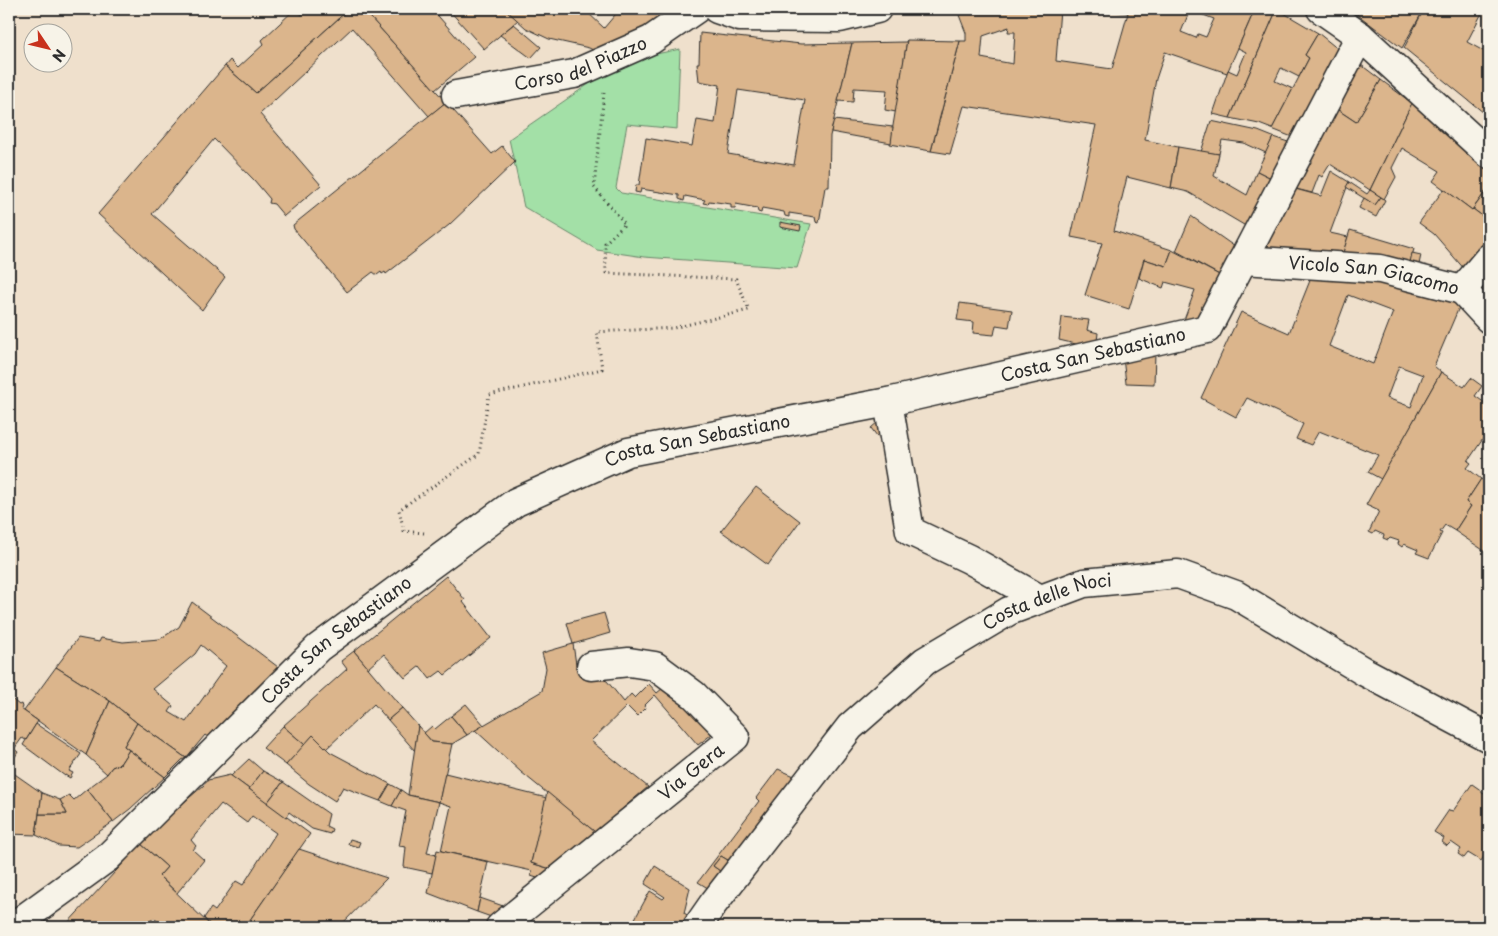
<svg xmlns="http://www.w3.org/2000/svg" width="1498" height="936" font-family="'Playpen Sans',sans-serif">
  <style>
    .green { fill: #a3e0a7; stroke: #678669 }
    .building { fill: #dbb58c; stroke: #2b2b2b; fill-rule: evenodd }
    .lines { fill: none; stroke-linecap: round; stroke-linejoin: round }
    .street-casing { stroke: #2b2b2b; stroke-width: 31 }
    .path { stroke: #2b2b2b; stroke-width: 3; stroke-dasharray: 1 4; stroke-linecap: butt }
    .street { stroke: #f7f3e8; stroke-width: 28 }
    .labels { text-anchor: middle; stroke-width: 4; stroke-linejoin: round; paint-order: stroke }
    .street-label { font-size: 18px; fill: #2b2b2b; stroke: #f7f3e8 }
  </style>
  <rect width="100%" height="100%" fill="#efe0cc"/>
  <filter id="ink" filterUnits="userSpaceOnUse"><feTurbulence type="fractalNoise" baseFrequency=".02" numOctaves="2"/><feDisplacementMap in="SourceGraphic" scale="10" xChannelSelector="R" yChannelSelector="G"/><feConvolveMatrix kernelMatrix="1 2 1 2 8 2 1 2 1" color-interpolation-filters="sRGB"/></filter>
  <g filter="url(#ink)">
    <!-- green -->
    <path class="green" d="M680 49 677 129 627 124 616 188 621 193 811 224 797 268 644 257 597 250 524 207 509 139 599 77 618 62Z"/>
    <!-- building -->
    <g class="building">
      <path d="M295 9 302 15 309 9H349L256 93 225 66 230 60 238 68 264 44 262 40Z"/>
      <path d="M349 9H363L446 102 429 116 352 28 260 114 321 185 284 216 274 204 269 203 270 199 254 180 214 139 152 214 225 277 202 310 98 214 225 66 256 93Z"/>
      <path d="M363 9H432L474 57 435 90Z"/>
      <path d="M448 9H505L518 20 484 49Z"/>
      <path d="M505 9H584L604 28 620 9H667L671 14 603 55 589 48 549 39 526 28Z"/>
      <path d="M971 9H1060L1056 61 1112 69 1128 13 1099 9H1255L1227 73 1165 52 1156 79 1145 140 1178 147 1171 188 1127 177 1114 231 1172 250 1166 266 1144 259 1129 309 1085 295 1102 243 1071 237 1096 125 964 106 950 154 931 151 960 41H966V33L959 15ZM1190 10 1214 19 1206 37 1198 34 1196 38 1181 32ZM1009 27 1008 32H1015L1013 64 981 58 983 36Z"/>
      <path d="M1255 9H1277L1230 118 1213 114 1228 70 1237 74 1246 52 1238 48Z"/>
      <path d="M1277 9 1318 33 1305 55 1309 58 1299 77 1281 68 1275 81 1293 89 1272 129 1259 124 1230 118Z"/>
      <path d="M1350 9H1424L1402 48Z"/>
      <path d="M1424 9H1484L1467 42 1489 54V117L1404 48Z"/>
      <path d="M514 24 541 47 531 58 500 35Z"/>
      <path d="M700 33 801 44 852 43 830 136 829 187H825L819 223 816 222 815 217 789 213V217L785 216 784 212 762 208 761 213 758 212 757 208 736 204 735 208H731V204L709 201 708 204 703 203 705 200 685 196 684 201 679 199V195L641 189 640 193 635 192 636 185H639L646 138 692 146 697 120 715 123 720 85 699 81 697 63H699ZM738 90 805 100 794 165 728 154Z"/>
      <path d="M1318 33 1344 54 1297 139 1272 129 1309 58 1305 55Z"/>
      <path d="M907 40 896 112 885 110 887 90 854 88 853 102 838 101 852 43 906 42Z"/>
      <path d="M907 40 960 41 931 151 890 144Z"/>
      <path d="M1352 58 1381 80 1356 122 1329 104Z"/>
      <path d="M1381 80 1412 103 1370 190 1330 164 1322 177 1319 175 1312 193 1288 187 1329 104 1356 122Z"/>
      <path d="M446 102 492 154 502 146 515 162 449 225 386 274 385 272 382 274 381 272 377 275 373 272 347 292 294 229 293 225Z"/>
      <path d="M1412 103 1489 165V187L1472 210 1433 181 1440 171 1402 148 1392 168 1396 177 1384 199 1370 190Z"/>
      <path d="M834 120 893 127 891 143 831 132Z"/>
      <path d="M1211 121 1258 131 1273 137 1266 153 1244 143 1222 140 1219 154 1201 152Z"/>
      <path d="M1273 137 1294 144 1275 180 1257 171Z"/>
      <path d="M1178 147 1219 154 1214 176 1247 195 1257 171 1275 180 1249 228 1188 192 1171 188Z"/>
      <path d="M1331 171 1349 182 1330 233 1348 237 1342 256 1267 248 1266 245 1288 187 1321 196Z"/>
      <path d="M1349 182 1367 194 1370 190 1381 197 1375 205 1346 187Z"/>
      <path d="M1489 187V221L1473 209Z"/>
      <path d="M1444 189 1472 210 1473 209 1489 221V247L1466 271 1434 234 1419 223Z"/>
      <path d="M1381 197 1385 200 1376 217 1359 208 1364 198 1375 205Z"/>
      <path d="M1191 216 1238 249 1223 277 1176 251Z"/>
      <path d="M780 222 801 226 800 231 780 227Z"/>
      <path d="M1350 230 1414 249 1409 267 1342 256Z"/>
      <path d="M1172 250 1223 277 1202 323 1184 320 1195 290 1165 282 1163 288 1139 278 1144 259 1166 266Z"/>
      <path d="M1412 253 1421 255 1418 269 1409 267Z"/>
      <path d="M1489 268V307L1472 291Z"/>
      <path d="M1313 273 1363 279 1456 302 1460 305 1434 366 1441 372 1381 479 1368 472 1378 455 1319 431 1311 445 1296 439 1303 424 1247 398 1236 417 1201 398 1241 312 1289 333ZM1348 295 1393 312 1373 364 1329 346ZM1399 366 1423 375 1411 407 1387 398Z"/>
      <path d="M960 303 1012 310 1009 327 996 325 994 335 973 333 974 322 957 320Z"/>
      <path d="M1062 317 1089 320 1087 330 1098 333 1097 341 1080 345 1059 340Z"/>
      <path d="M1155 353 1154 384 1126 383 1123 358Z"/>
      <path d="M1441 372 1464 387 1471 378 1482 386 1475 396 1485 403 1489 397V430L1468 461 1471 463 1467 468 1481 479 1466 502 1471 506 1455 531 1445 525 1440 532 1442 533 1429 558 1416 553 1418 550 1404 544 1402 547 1398 544 1399 541 1390 538 1388 540 1383 538 1384 535 1375 531 1373 534 1369 532 1379 511 1366 505Z"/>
      <path d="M879 421 886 432 877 436 871 428Z"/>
      <path d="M1481 479 1489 483V554L1455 531 1471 506 1466 502Z"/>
      <path d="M756 487 800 521 768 565 721 531Z"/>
      <path d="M446 576 465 600 463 602 491 638 445 675 441 671 430 679 420 666 405 678 384 654 368 668 354 651Z"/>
      <path d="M192 602 282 670 217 744 205 735 186 758 137 723 110 701 56 667 78 638 99 642 101 638 123 642 160 639 179 627ZM201 645 226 666 186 722 169 712 173 706 153 689 195 654Z"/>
      <path d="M604 613 610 633 573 644 567 623Z"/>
      <path d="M573 644 577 671 607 681 624 702 631 694 635 698 649 684 657 693 669 683 712 734 698 745 655 695 644 706 645 708 637 716 627 706 591 741 648 787 595 832 521 772 475 730 542 691 546 668 542 653Z"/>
      <path d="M354 651 402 708 388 720 374 704 326 749 313 735 305 745 283 726 347 669 341 661Z"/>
      <path d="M56 667 110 701 86 755 24 711Z"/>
      <path d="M9 697 19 705 21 704 22 707 21 709 38 721 26 740 22 738 14 749 18 752 9 766Z"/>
      <path d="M110 701 137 723 124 746 129 750 120 764 112 767 107 774 86 755Z"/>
      <path d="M466 704 484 725 467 735 451 716Z"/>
      <path d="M402 708 418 726 415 751 388 720Z"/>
      <path d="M451 716 467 735 452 744 432 742 424 733 432 726 435 729Z"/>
      <path d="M137 723 186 758 182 760 165 777 124 746Z"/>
      <path d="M36 724 81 754 69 771 73 773 70 778 65 775V776L23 745Z"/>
      <path d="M283 726 305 745 286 765 263 748Z"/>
      <path d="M418 726 432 742 452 744 439 802 408 795Z"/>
      <path d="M313 735 330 752 390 784 380 801 343 787 335 801 309 784 286 765Z"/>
      <path d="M129 750 165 777 130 809 113 822 87 789 107 774 112 767 120 764Z"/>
      <path d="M249 759 263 771 249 789 231 776Z"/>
      <path d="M778 769 799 778 731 862 721 856 713 866 723 873 711 890 698 882 759 801 756 798Z"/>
      <path d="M9 770 42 793 36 835 9 834Z"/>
      <path d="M263 771 283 782 267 803 249 789Z"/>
      <path d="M445 773 547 798 531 863 551 869 540 879 531 876 532 871 441 851 451 806 439 802Z"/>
      <path d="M230 775 310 834 245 927H212L204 918 211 908 215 911 236 881 243 885 276 833 252 816 247 823 221 804 191 840 196 846 193 850 204 860 177 893 159 876 167 867 141 844 161 822 204 785 208 780Z"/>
      <path d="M283 782 329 814 326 826 332 829 330 834 312 829 289 812 286 817 267 803Z"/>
      <path d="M390 784 401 790 392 806 380 801Z"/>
      <path d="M1472 784 1482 791V793L1489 796V849L1481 861 1468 853 1464 858 1458 854 1461 849 1451 842 1447 846 1442 842 1444 838 1434 832 1449 810 1453 811Z"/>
      <path d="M87 789 113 822 77 847 59 846 36 835 39 814H67L60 800 69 795 74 800Z"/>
      <path d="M401 790 408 795 439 802 427 853 437 855 432 873 404 867 406 847 399 846 406 811 392 806Z"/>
      <path d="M547 792 595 832 551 869 531 863Z"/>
      <path d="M42 793 60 800 67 814H39Z"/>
      <path d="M350 839 360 842 358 847 348 844Z"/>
      <path d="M141 844 167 867 159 876 212 927H164L154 918 150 921 153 925 151 927H64Z"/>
      <path d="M299 849 387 878 339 927H245Z"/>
      <path d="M437 850 488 862 477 912 428 893Z"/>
      <path d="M721 856 731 862 723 873 713 866Z"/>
      <path d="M655 866 690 888 684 913 692 918 687 927H626L627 925 631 926 650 891 663 899 665 897 645 884Z"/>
      <path d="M480 898 506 907 494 918 477 912Z"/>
    </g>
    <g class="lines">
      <!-- street casing -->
      <g class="street-casing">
        <g id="street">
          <path d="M717 9 740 17 840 18 877 9"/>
          <path d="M1321 9 1360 36 1489 154"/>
          <path id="s1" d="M456 95 574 74 651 40 696 9"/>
          <path id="s2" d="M1243 260 1380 269 1462 290 1489 258"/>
          <path d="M1462 290 1489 319"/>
          <path d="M888 402 910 531 969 559 1040 599"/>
          <path id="s3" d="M12 927 107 858 318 648 516 502 628 452 888 402 1207 329 1360 36"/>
          <path id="s4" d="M500 927 735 737 694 695 655 666 629 662 591 666"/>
          <path id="s5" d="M697 927 713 904 850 727 925 661 1009 611 1084 583 1178 574 1236 595 1365 672 1489 738"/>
        </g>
      </g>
      <!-- path -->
      <path class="path" d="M424 533 404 531 399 510 479 454 489 395 602 369 597 332 673 328 749 310 736 279 606 273 605 243 625 224 594 187 604 93"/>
      <!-- street -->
      <use href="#street" class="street"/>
    </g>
  </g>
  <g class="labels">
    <!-- street labels -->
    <g class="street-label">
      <text dy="6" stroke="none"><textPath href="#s1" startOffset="129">Corso del Piazzo</textPath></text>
      <text dy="6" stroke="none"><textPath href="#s2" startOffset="132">Vicolo San Giacomo</textPath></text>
      <text dy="6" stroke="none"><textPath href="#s3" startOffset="1259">Costa San Sebastiano</textPath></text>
      <text dy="6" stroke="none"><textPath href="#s3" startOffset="854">Costa San Sebastiano</textPath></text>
      <text dy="6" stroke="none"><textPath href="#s5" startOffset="489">Costa delle Noci</textPath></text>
      <text dy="6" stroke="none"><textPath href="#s3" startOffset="434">Costa San Sebastiano</textPath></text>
      <text dy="6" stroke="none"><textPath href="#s4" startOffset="246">Via Gera</textPath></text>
    </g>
  </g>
  <!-- margin -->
  <rect width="1498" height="936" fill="none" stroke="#f7f3e8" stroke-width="30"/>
  <rect x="15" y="15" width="1468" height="906" fill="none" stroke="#2b2b2b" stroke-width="2" filter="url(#ink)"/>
  <!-- north arrow -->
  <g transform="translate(48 48) rotate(125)"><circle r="24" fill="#f7f3e8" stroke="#a5a39c"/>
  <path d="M0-4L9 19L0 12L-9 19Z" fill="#c8321e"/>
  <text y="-8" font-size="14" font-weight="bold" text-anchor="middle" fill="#2b2b2b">N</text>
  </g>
</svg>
